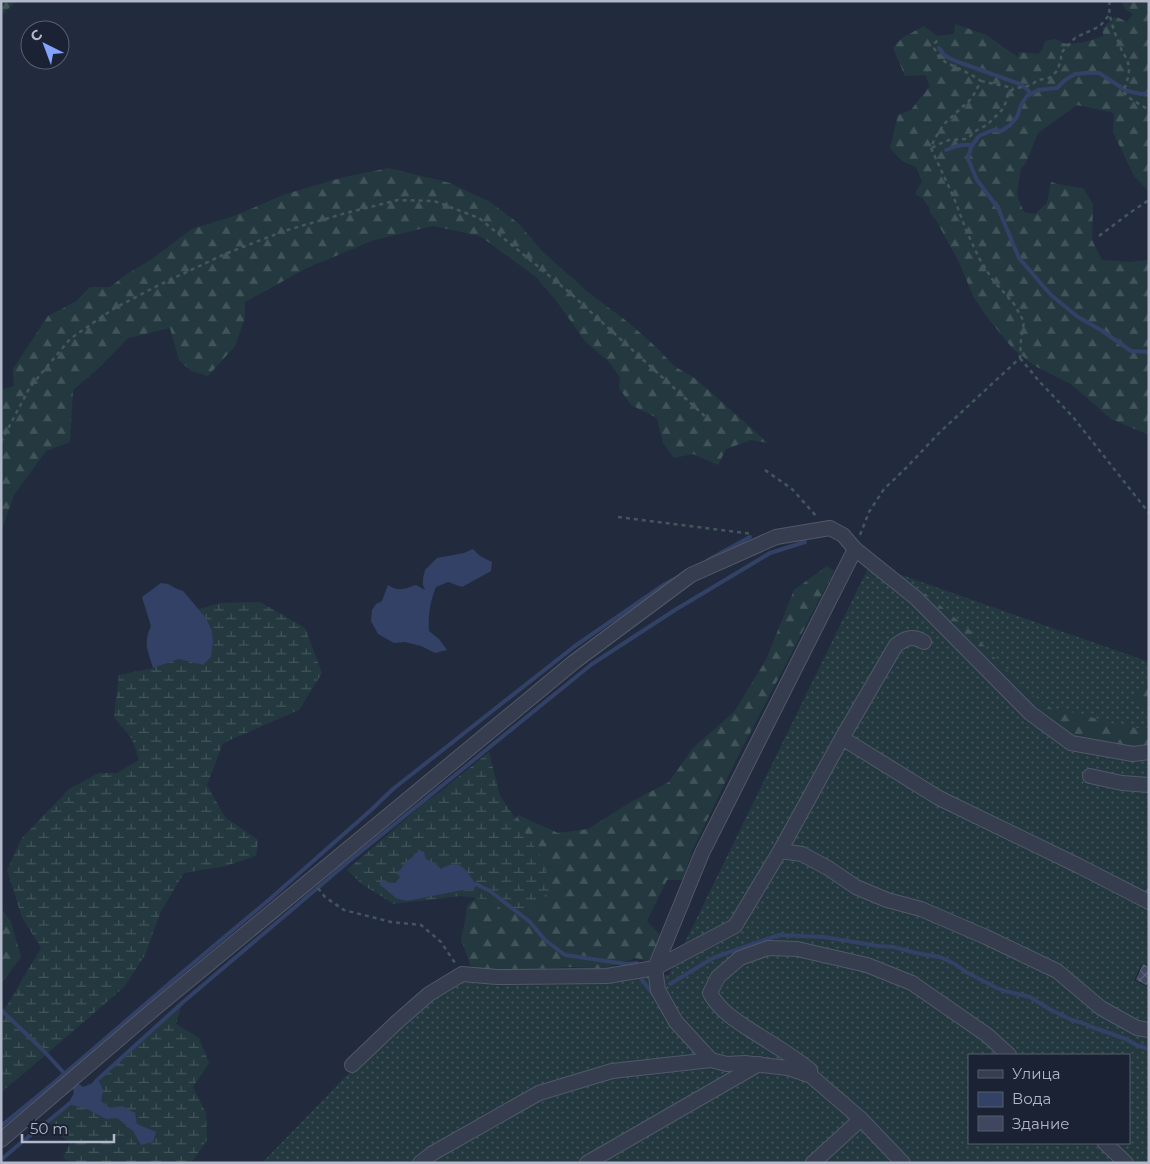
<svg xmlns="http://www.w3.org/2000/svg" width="1150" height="1164" font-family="Montserrat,sans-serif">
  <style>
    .grass { fill: url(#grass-dots); fill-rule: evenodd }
    .forest { fill: url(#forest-firs) }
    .wetland { fill: url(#wetland-marsh) }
    .water { fill: #324165 }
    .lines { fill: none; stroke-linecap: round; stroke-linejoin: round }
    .stream { stroke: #324165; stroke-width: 4 }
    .building { fill: url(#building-cross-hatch); stroke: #1d2435 }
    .minor-casing { stroke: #515869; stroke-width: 16 }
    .path { stroke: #42565c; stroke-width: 2.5; stroke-dasharray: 4 4; stroke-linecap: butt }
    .minor { stroke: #363d4e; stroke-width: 14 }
  </style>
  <defs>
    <pattern id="grass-dots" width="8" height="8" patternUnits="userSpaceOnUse" patternTransform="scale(1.25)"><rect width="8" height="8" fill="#24393f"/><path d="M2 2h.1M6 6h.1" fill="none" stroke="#415459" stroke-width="1.8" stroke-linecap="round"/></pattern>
    <pattern id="forest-firs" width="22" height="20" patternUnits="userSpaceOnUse" patternTransform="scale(1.25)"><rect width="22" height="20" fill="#24393f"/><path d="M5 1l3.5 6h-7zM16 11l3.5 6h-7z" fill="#415459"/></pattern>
    <pattern id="wetland-marsh" width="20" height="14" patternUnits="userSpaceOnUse" patternTransform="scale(1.25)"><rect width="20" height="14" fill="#24393f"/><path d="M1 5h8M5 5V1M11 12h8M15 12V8" fill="none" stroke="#415459"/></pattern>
    <pattern id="building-cross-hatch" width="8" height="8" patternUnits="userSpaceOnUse" patternTransform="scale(1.25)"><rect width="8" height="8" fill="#3e475f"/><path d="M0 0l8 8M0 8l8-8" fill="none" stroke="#585f75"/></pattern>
  </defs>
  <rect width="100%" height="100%" fill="#222b3e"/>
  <!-- grass -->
  <path class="grass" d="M870 564 1149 662V1163H262L438 981 669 975ZM969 1055H1129V1143H969Z"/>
  <!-- forest -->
  <g class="forest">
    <path d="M1 1H16L1 16Z"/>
    <path d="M1126 1H1149V191L1134 176 1113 132 1114 113 1077 105 1038 133 1026 163 1021 168 1017 191 1018 199 1024 212 1035 214 1047 203 1051 182 1062 185 1083 188 1093 204 1092 240 1102 260 1129 262 1149 260V435L1111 419 1071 384 1035 366 1013 349 987 317 973 296 960 264 936 220 930 213 929 207 923 199 915 194 922 181 916 167 902 161 890 148 898 115 911 110 930 86 925 75 905 76 893 48 902 38 924 26 937 36 954 34 955 24 987 35 1003 47 1018 57 1019 52 1038 54 1042 50 1045 41 1056 39C1058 40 1061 42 1063 43 1073 46 1094 40 1103 36V28L1114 17 1119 18 1127 22 1133 14 1125 9 1122 3Z"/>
    <path d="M389 168 450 183 490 202 518 223 542 251 589 293 629 323 656 347 674 366 696 379 768 443 751 440 726 449 718 465 693 454 674 458 663 443 657 418 631 405 619 388 620 377 608 361 585 341 558 303 536 277 480 236 433 226 374 240 307 268 245 302V318L235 346 208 376 191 371 179 360 170 328 128 338 99 368 73 390 70 442 46 451 14 495 1 531V390L14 386 13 369 48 316 75 302 90 287H110L127 274 149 261 192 229 234 216 286 194 344 177Z"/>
    <path d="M827 566 834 571 735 762 692 851 683 880H667L647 921 661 936 651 962 635 958 605 969 573 967 520 970 482 969 471 966 461 939 465 921 467 906 500 876 499 843 518 815 558 833 588 829 631 802 669 782 693 748 734 712 766 660 794 590Z"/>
    <path d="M920 589 972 632 998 662 1036 698 1054 710 1077 713 1107 722 1142 729 1149 728V759L1116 758 1073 748 1033 724 1002 692 906 599Z"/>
    <path d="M1149 680V709L1130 697Z"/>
    <path d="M1 908 11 922 21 957 1 984Z"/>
  </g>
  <!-- wetland -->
  <g class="wetland">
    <path d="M260 602 305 628 322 673 299 710 223 743 207 785 225 817 258 840 256 856 225 866 184 873 161 911 145 955 124 987 28 1070 1 1092V1012L6 1007 41 948 22 917 7 870 22 838 69 789 99 773H117L139 760 132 739 114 717 119 675 153 668 179 659 203 665C206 659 211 653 212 646 216 633 207 619 199 609L220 603Z"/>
    <path d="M489 752 500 796 539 853 552 888 532 909 503 911 492 900 460 896 394 904 363 885 347 870 424 803 440 792Z"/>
    <path d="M182 1003 176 1024 199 1038 209 1063 193 1087 206 1113 207 1140 191 1163H73L63 1158 70 1142 56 1133 49 1121 68 1104 74 1093 70 1080 83 1087 96 1081Z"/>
  </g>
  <!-- water -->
  <g class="water">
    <path d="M473 549 480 556 492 562 491 571 462 587 448 582 436 587C430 602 428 615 429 631L439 639 447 650 435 653 421 646 405 642 394 643 378 634 371 621 372 610 376 604 382 601 388 585C399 592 404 589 416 585L425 590 423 585V578L425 570 437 558 464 553Z"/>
    <path d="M161 583 168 584 175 588 183 591 206 618 212 631 213 641 211 657 203 665 179 659 153 668C148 650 143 644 151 626L142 597Z"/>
    <path d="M419 850 424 852 426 859 435 863 441 869C461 857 465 870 476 884L474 890H463L407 901 396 898 379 884 383 880 386 882 395 883 400 877 396 873C401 870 402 867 405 863 410 858 415 856 419 850Z"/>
    <path d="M71 1079 83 1087 99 1081 103 1090 101 1101 110 1108 123 1106 135 1113 137 1124 156 1132 153 1142 141 1145 133 1131 117 1118 106 1119 87 1109 68 1104 74 1093Z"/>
  </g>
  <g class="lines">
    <!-- stream -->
    <g class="stream">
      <path d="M939 48 944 55 953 60 1020 84 1028 90 1030 94"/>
      <path d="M1149 93 1141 94 1127 91 1099 73H1086L1075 74 1065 80 1057 88 1038 90 1027 96 1021 105 1017 117 1009 126 1001 131 993 130 979 136 971 147 968 159 977 180 998 208 1019 258 1051 295 1078 317 1101 330 1131 351 1149 352"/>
      <path d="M946 150C955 146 963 144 973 145"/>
      <path d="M708 560 750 537"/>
      <path d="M476 884 490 891 530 922 545 940 565 955 626 964 637 963"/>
      <path d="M640 977 652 993"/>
      <path d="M670 984 713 958 779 935 824 937 878 946 894 947 916 953 940 957 955 964 966 972 997 988 1005 991 1030 997 1051 1010 1072 1020 1083 1023 1092 1027 1126 1039 1136 1045 1149 1049"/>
      <path d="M1 1010 42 1049 65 1074"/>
      <path d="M96 1081 182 1003 348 862 592 664 675 610 770 553 805 542"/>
      <path d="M1 1126 56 1081 178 976 270 899 370 811 393 789 575 646 665 584 678 577"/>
      <path d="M1 1160C23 1140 47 1123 70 1103"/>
    </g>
  </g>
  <!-- building -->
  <g class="building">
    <path d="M1149 885V893L1147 895 1143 892Z"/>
    <path d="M1143 963 1149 967V981L1147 986 1135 980Z"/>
  </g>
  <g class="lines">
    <!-- minor casing -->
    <g class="minor-casing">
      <g id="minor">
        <path d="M842 738 896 645C906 638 913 635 924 642"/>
        <path d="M1090 776 1122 783 1149 785"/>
        <path d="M780 851 802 854 828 868 856 887 887 900 921 909 986 937 1057 971 1101 1008 1137 1028 1149 1030"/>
        <path d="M352 1065 397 1022 429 994 462 974 497 977 607 976 655 968 735 926 780 851 842 738 939 798 1079 866 1149 902"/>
        <path d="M811 1075 810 1070C792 1055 772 1044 752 1031 736 1021 719 1010 710 993L718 977 740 958 768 948 797 949 867 965 912 983 987 1035 1009 1055"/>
        <path d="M1 1140 153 1010 574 662 691 575 776 537 830 528 843 535 855 549"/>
        <path d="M1105 1143 1126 1163"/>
        <path d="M420 1163 433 1153 539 1093 612 1071 711 1060"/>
        <path d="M587 1163 759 1064"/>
        <path d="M813 1163 861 1119"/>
        <path d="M903 1163 861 1119 811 1076 788 1068 745 1063 727 1064 711 1060 676 1022 658 990 655 968 702 853 855 549 916 598 1030 713 1071 743 1133 754 1149 752"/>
      </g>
    </g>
    <!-- path -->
    <g class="path">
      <path d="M1110 1C1106 13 1117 39 1122 51 1125 56 1129 62 1129 69 1129 76 1126 85 1123 92L1131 99 1149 110"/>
      <path d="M981 81 1013 88"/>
      <path d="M932 148 937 145 949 140 967 139 977 130 987 125 1002 110 1006 102 1008 94 1014 88 1024 87 1031 85 1038 80 1049 78 1056 72 1061 61V53L1075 38 1100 26 1110 14"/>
      <path d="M1099 236 1131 212 1149 200"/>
      <path d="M1020 358 1039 381 1073 417 1149 513"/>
      <path d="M1 442 30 387 70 339 113 309 159 285 225 254 284 231 346 213 398 200 434 201 479 218 569 292 709 420"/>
      <path d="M765 470 792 489 817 517"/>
      <path d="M618 517 752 534"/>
      <path d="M860 535 869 512 884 489 907 467 940 432 1020 358 1021 340 1024 322 1014 304 992 279 979 258 966 230 954 198 931 148 934 140 944 124 972 98 981 81 970 74 947 63 939 57 934 48 935 43 938 40"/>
      <path d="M318 888 325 897 344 910 391 922 421 925 441 942 455 963"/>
    </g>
    <!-- minor -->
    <use href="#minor" class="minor"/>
  </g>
  <!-- border -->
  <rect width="1150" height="1164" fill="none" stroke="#b2b8c9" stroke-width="5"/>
  <!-- legend -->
  <rect x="968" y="1054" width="162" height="90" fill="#1b2233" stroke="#575e6f"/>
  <rect x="978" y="1070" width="25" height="8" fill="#363d4e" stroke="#575e6f"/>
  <text x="1012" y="1079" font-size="15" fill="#b2b8c9">Улица</text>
  <rect x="978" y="1092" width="25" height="15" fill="#324165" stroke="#575e6f"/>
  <text x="1012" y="1104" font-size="15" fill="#b2b8c9">Вода</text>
  <rect x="978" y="1116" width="25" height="15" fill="#3e475f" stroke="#575e6f"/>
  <text x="1012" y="1129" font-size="15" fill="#b2b8c9">Здание</text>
  <!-- north arrow -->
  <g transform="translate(45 45) rotate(318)"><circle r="24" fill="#1b2233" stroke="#575e6f"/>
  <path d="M0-4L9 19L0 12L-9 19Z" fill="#82a3fe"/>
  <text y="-8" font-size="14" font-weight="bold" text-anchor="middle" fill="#b2b8c9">С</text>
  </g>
  <!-- scale -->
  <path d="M22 1134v8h92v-8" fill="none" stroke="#b2b8c9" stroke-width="2.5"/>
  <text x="30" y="1134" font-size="15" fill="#b2b8c9" stroke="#1b2233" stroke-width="4" paint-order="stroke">50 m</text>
</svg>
